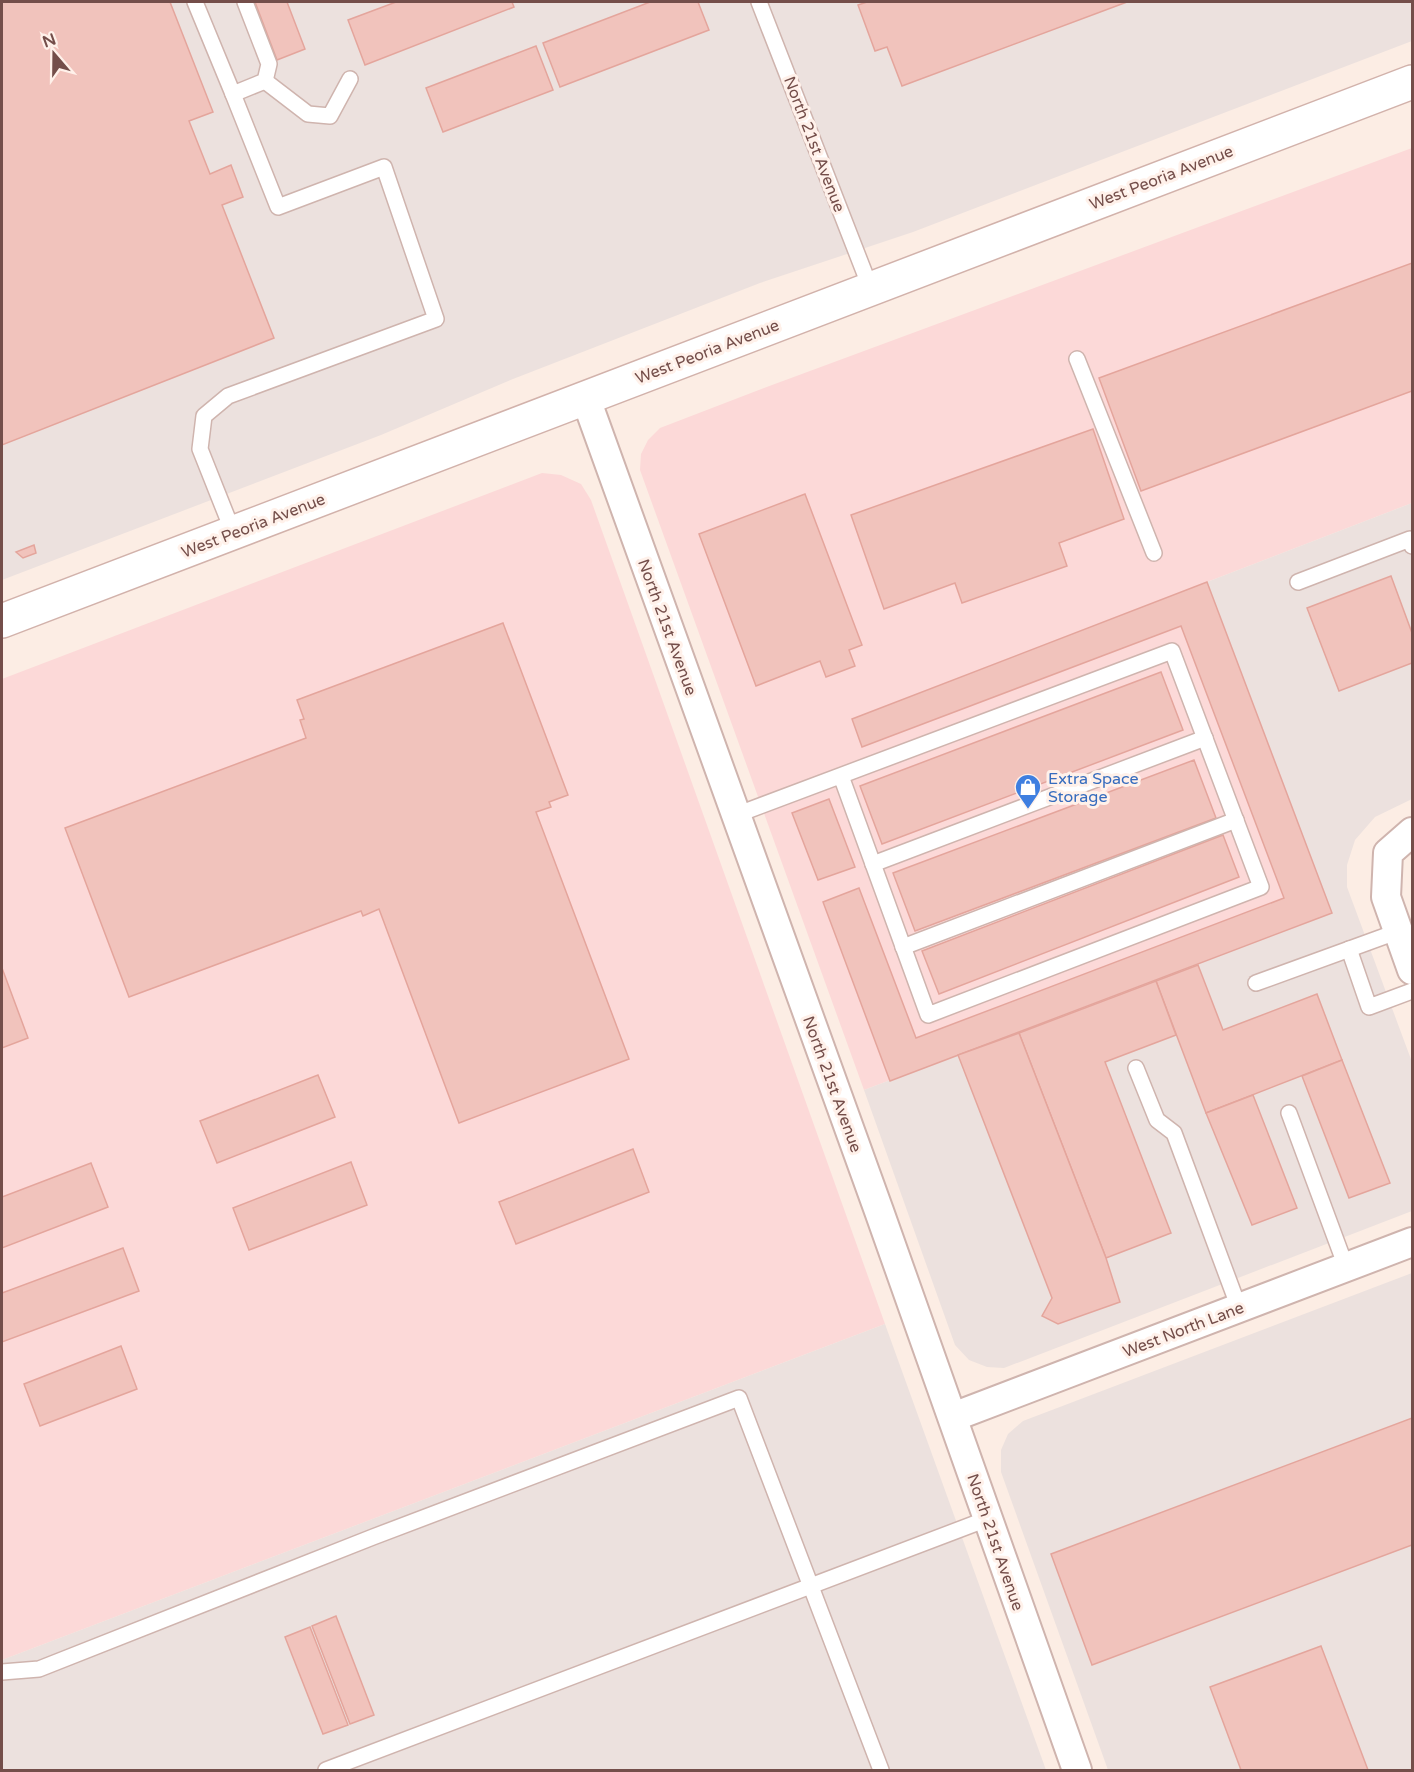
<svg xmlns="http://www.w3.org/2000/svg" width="1414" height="1772" font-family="'Varela Round',sans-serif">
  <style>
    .commercial { fill: #fcd9d8 }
    .industrial { fill: #ece1de }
    .building { fill: #f1c3bc; stroke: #e4a59c; stroke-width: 1.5 }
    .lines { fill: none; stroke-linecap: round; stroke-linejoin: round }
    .service-casing { stroke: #cfb4ae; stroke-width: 18 }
    .minor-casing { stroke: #cfb4ae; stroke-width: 32 }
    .secondary-casing { stroke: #d2b2ab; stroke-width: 36 }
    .service { stroke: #fff; stroke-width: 15 }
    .minor { stroke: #fff; stroke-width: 28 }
    .secondary { stroke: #fff; stroke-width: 33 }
    .labels { text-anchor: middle; stroke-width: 6; stroke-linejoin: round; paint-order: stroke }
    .street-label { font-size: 16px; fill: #744e4a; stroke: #fff1ea }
    .shop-label { font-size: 16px; fill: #366cbe; stroke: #fff1ea; text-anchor: start }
  </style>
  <rect width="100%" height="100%" fill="#fcede4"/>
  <!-- commercial -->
  <g class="commercial">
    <path d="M1412 148V503L1207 582 1332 913 864 1090 640 470 641 454 648 440 660 428 764 388Z"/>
    <path d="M542 473 561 475 581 484 591 500 885 1324 2 1660V679Z"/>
  </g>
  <!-- industrial -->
  <g class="industrial">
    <path d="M2 2H1412V41L913 232 760 283 513 379 381 435 2 580Z"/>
    <path d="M1412 503V799L1375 817 1355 840 1347 865V887L1412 1062V1211L1004 1368 987 1367 969 1360 955 1345 864 1090 1332 913 1207 582Z"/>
    <path d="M1412 1273V1770H1108L1001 1472V1450L1008 1434 1023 1421Z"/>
    <path d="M885 1324 1046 1770H2V1660Z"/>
  </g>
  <!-- building -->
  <g class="building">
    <path d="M2 2H170L213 112 189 121 210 174 231 165 243 197 222 205 274 338 2 445Z"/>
    <path d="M255 2H287L305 49 277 60Z"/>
    <path d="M396 2H512L514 7 365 65 348 20Z"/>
    <path d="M650 2H698L709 30 560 87 543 43Z"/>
    <path d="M867 2H1127L902 86 887 47 875 51 858 5Z"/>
    <path d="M536 46 553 90 443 132 426 88Z"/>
    <path d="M1412 263V391L1141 491 1099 378Z"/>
    <path d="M1093 429 1124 519 1059 543 1067 566 962 603 955 583 884 609 851 515Z"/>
    <path d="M805 494 862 645 849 650 855 666 826 677 820 661 756 686 699 534Z"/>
    <path d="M34 545 36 553 23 558 16 552Z"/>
    <path d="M1391 576 1412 633V663L1339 691 1307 608Z"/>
    <path d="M1207 582 1332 913 890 1081 823 902 859 888 916 1038 1284 898 1181 626 862 747 852 719Z"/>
    <path d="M503 623 568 795 549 802 551 807 536 812 629 1059 459 1123 379 909 363 916 361 911 129 997 65 828 306 738 300 720 304 719 297 700Z"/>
    <path d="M1161 672 1183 730 882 844 860 786Z"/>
    <path d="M1194 760 1216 818 915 931 893 873Z"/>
    <path d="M829 799 855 867 818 880 792 813Z"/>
    <path d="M1223 835 1239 877 939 994 922 951Z"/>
    <path d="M1198 965 1223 1030 1317 994 1342 1060 1206 1113 1156 981Z"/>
    <path d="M2 968 28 1038 2 1048Z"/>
    <path d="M1156 981 1176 1035 1105 1062 1171 1233 1106 1258 1019 1033Z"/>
    <path d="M1019 1033 1106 1258 1120 1302 1058 1324 1042 1316 1052 1298 958 1055Z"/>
    <path d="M1342 1060 1390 1183 1349 1198 1302 1076Z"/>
    <path d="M318 1075 335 1117 217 1163 200 1121Z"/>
    <path d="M1253 1095 1297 1208 1252 1225 1206 1113Z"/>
    <path d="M633 1149 649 1192 516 1244 499 1202Z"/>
    <path d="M351 1162 367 1205 249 1250 233 1208Z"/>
    <path d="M91 1163 108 1207 2 1248V1197Z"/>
    <path d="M123 1248 139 1291 2 1342V1293Z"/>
    <path d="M121 1346 137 1389 40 1426 24 1384Z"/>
    <path d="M1412 1418V1545L1092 1665 1051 1554Z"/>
    <path d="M336 1616 374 1715 350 1724 312 1626Z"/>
    <path d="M310 1627 348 1725 323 1734 285 1637Z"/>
    <path d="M1321 1646 1368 1770H1241L1210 1687Z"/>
  </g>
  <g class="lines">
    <!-- service casing -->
    <g class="service-casing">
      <g id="service">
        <path d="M195 2 233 94 265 81 269 64 245 2"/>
        <path d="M759 2 870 287"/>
        <path d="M265 81 308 114 330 116 350 79"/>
        <path d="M233 94 278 207 384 167 436 319 228 396 204 416 200 449 233 532"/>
        <path d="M1077 359 1154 553"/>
        <path d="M1298 582 1410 539 1412 546"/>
        <path d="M736 815 1172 651 1261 887 928 1015 841 776"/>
        <path d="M873 864 1205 738"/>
        <path d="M903 947 1236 820"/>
        <path d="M1349 949 1369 1007 1412 991"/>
        <path d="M1256 983 1399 931"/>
        <path d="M1136 1068 1157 1120 1174 1133 1239 1308"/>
        <path d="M1289 1113 1346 1267"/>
        <path d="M2 1672 39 1669 373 1537 739 1398 881 1770"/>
        <path d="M326 1770 987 1519"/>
      </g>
    </g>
    <!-- minor casing -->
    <g class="minor-casing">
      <g id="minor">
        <path d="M586 399 879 1211 1077 1770"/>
        <path d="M1412 832 1388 853 1386 897 1412 970"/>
        <path d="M953 1417 1412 1242"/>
      </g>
    </g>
    <!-- secondary casing -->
    <g class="secondary-casing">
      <path id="secondary" d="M2 621 1412 82"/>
    </g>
    <!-- service -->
    <use href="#service" class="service"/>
    <!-- minor -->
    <use href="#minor" class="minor"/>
    <!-- secondary -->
    <use href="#secondary" class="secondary"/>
  </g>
  <!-- icons -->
  <defs>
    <g id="shop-pin" transform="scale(1.35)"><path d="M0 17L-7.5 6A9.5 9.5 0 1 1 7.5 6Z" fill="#3f7fe0" stroke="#fff1ea"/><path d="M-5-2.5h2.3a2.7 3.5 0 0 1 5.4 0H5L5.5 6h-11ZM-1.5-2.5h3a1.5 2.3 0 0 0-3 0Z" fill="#fff"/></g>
  </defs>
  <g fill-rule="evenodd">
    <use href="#shop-pin" x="1028" y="787"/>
  </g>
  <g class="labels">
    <!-- street labels -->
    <g class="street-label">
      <text transform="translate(815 144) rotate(69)" y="6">North 21st Avenue</text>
      <text transform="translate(1161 177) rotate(-21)" y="6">West Peoria Avenue</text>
      <text transform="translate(707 351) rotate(-21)" y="6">West Peoria Avenue</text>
      <text transform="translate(253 525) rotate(-21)" y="6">West Peoria Avenue</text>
      <text transform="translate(668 627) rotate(70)" y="6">North 21st Avenue</text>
      <text transform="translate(833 1084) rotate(70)" y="6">North 21st Avenue</text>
      <text transform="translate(1183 1329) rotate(-21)" y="6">West North Lane</text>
      <text transform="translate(996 1542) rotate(71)" y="6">North 21st Avenue</text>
    </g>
    <!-- shop labels -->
    <g class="shop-label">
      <text x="1048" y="784">Extra Space<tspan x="1048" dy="18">Storage</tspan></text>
    </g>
  </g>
  <!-- border -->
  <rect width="1414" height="1772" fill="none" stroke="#744e4a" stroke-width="6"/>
  <!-- north arrow -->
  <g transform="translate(54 54) rotate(340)" stroke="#fff1ea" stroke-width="4.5" paint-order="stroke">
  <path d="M0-4.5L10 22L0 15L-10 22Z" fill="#744e4a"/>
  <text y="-9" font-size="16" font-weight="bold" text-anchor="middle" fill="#744e4a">N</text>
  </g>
</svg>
